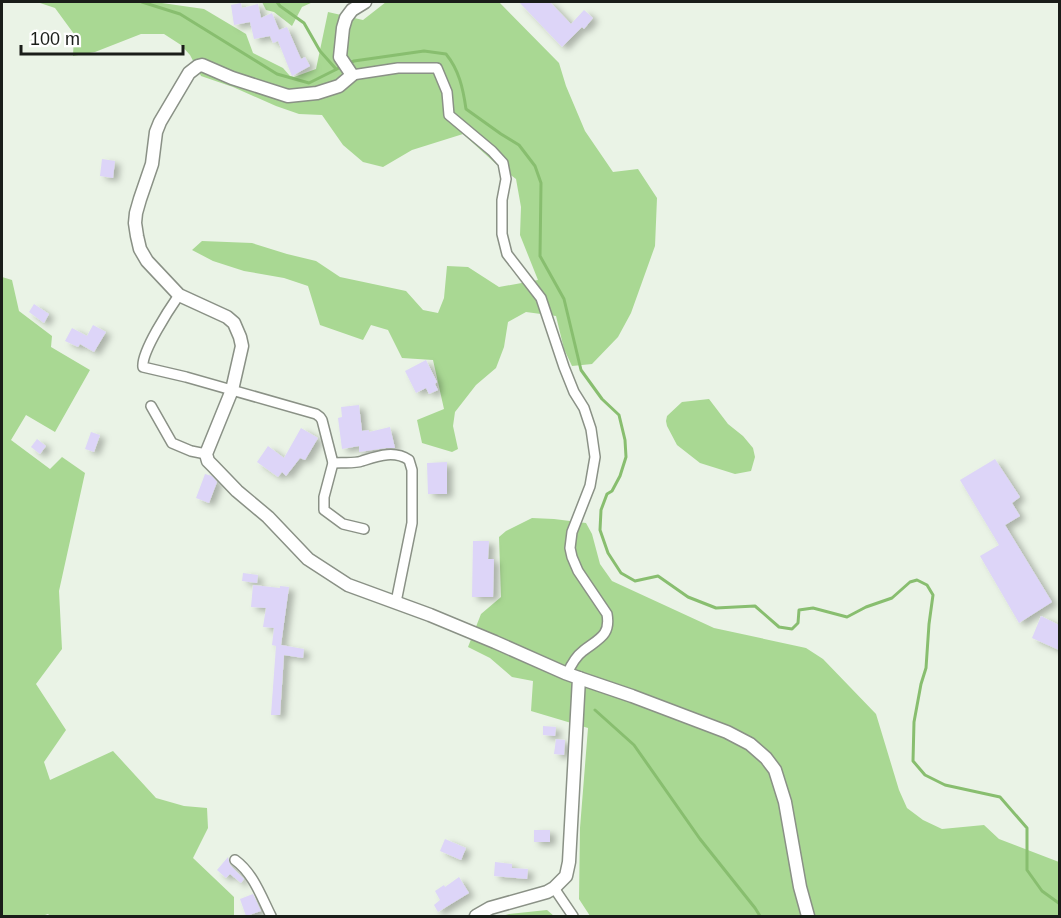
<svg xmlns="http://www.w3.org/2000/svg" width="1061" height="918" font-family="Helvetica,sans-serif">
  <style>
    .green { fill: #a9d893 }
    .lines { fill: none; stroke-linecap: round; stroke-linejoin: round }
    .stream { stroke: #88be6f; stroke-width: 3 }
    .building { fill: #ddd5f8; filter: url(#shadow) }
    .street-casing { stroke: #8a9186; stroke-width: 12 }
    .secondary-casing { stroke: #8a9186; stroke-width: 15 }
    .street { stroke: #fff; stroke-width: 9 }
    .secondary { stroke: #fff; stroke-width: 12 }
  </style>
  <defs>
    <filter id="shadow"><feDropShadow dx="5.5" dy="3.5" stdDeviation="3" flood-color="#0004"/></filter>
  </defs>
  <rect width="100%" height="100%" fill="#eaf3e6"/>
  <!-- green -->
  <g class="green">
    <path d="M37 2H162V3L204 9 246 34 253 53 283 68 290 76 294 77 316 69 328 12 363 20 386 2H499L559 63 566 86 585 131 613 172 638 169 657 198 655 246 631 313 618 337 592 364 572 366 564 349 556 316 526 312 508 322 504 347 496 368 476 385 455 412 453 426 458 449 452 452 422 443 417 420 444 409 433 360 402 358 388 330 371 325 363 340 320 325 308 286 284 278 244 271 213 261 192 250 202 241 252 243 287 254 316 261 340 277 406 291 423 310 438 313 444 298 447 266 468 267 499 287 538 280 520 235 521 207 516 179 495 163 463 134 412 150 383 167 363 162 343 145 322 115 299 114 276 106 233 87 201 76 190 55 181 45 164 34H141L95 52 73 56 74 34 55 8Z"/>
    <path d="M262 2H313L302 7 292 26 274 12 266 10Z"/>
    <path d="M2 277 12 280 19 311 52 336 51 347 90 370 55 432 26 415 11 440 50 469 62 457 85 473 59 591 62 649 36 684 66 730 44 762 50 780 113 751 156 798 184 806 207 808 208 828 193 858 234 897V916H50L48 914 42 916H2Z"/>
    <path d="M709 399 728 424 743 436 753 448 755 457 751 471 735 474 700 463 677 445 667 426 666 421 667 416 682 402Z"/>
    <path d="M532 518 554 519 586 523 592 534 600 564 612 581 714 628 806 648 823 659 876 714 899 790 907 808 923 820 942 829 984 825 999 839 1059 862V916H590L579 899 580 828 588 728 531 711 533 681 512 677 490 658 468 647 481 614 501 597 499 537 506 531Z"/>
    <path d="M547 910 554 916H502L509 914Z"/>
  </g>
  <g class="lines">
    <!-- stream -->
    <g class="stream">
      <path d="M142 2 180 14 277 74 309 83 341 67"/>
      <path d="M277 2 280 6 304 23 320 51 336 69"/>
      <path d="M347 64 354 61 424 51 446 54C459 70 463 88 466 109L501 134 519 145 535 166 541 183 540 256 564 299 581 370 602 399 619 415 625 440 626 457 620 476 612 491 607 494 601 510 600 530 608 553 621 573 635 581 658 576 688 597 716 608 755 606 779 627 792 629 798 623 799 610 813 608 847 617 866 607 892 598 910 582 917 580 927 585 933 595 929 624 926 668 921 684 914 722 913 761 925 775 945 785 1000 797 1027 828V870L1042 891 1060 904"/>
      <path d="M595 710 634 745 700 839 755 908 760 916"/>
    </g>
  </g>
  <!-- building -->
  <g class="building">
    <path d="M519 2H550L571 24 584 10 593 18 584 29 582 27 562 47Z"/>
    <path d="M241 3 242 8 258 4 261 18 272 13 279 30 287 27 301 59 305 57 310 66 292 76 278 41 273 43 270 36 254 39 250 22 234 25 231 5Z"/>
    <path d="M102 159 115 161 113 178 100 176Z"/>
    <path d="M34 304 49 314 44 323 29 312Z"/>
    <path d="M93 325 106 332 94 352 80 344 78 347 65 341 72 328 87 336Z"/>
    <path d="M426 360 437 382 435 384 438 390 429 394 426 388 416 393 405 371Z"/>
    <path d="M359 405 362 431 369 430V432L390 427 395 448H386L359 452V446L342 449 338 418 342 417 341 407Z"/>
    <path d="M301 428 318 438 305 460 300 458 286 476 282 472 278 477 257 462 268 446 284 458Z"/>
    <path d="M91 432 100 435 94 452 85 449Z"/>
    <path d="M37 439 46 446 40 454 31 447Z"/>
    <path d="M995 459 1020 497 1012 503 1020 516 1005 525 1052 602 1019 623 980 556 999 545 960 480Z"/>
    <path d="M447 462V494H428L427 463Z"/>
    <path d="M205 474 212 476 217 482 209 503 196 498Z"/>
    <path d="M473 541H489L488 559H494L493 597H472Z"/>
    <path d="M243 573 258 575 257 583 242 581Z"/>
    <path d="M253 585 280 588V586L289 587 281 645 304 649 303 658 284 655 280 715H271L276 646 272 645 274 628 263 627 266 608 251 607Z"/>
    <path d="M1041 616 1059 625V650L1032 638Z"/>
    <path d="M543 726 556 727 555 736 543 735Z"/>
    <path d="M556 739 565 740 564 755 554 754Z"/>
    <rect x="534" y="830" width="16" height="12"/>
    <path d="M445 839 466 848 461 860 440 851Z"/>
    <path d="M228 857 230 865 244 879 241 883 230 874 226 878 217 870Z"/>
    <path d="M495 862 512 864V868L528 869 527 879 494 876Z"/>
    <path d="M459 877 469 893 438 912 434 905 440 900 435 891 444 885 445 887Z"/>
    <path d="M253 894 261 911 246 916 240 899Z"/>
  </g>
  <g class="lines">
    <!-- street casing -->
    <g class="street-casing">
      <g id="street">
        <path d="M352 75 398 68H437L447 92 449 115 492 151 503 163 506 179 502 200V234L507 254 541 298 564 367 574 392 584 408 591 429 595 457 590 486 572 532 570 548 572 557 578 571 607 614C611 636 598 639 583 651 575 657 571 665 567 674"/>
        <path d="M179 295C170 308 141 352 143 367L186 377 316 414 320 417 322 420 333 463C342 462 354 464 362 461 378 456 394 450 409 460L412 470V523L396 602"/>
        <path d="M151 406 172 443 191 451 206 454"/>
        <path d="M333 463 324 497V510L343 524 364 529"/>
        <path d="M235 860C253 873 261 896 271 916"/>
        <path d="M554 888 573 916"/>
      </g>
    </g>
    <!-- secondary casing -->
    <g class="secondary-casing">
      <g id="secondary">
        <path d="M365 2 352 10 346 18 343 28 340 57 352 75 339 86 317 93 288 96 232 78 202 65 198 66 189 73 160 122 156 132 152 164 140 199 136 213 135 223 137 236 140 249 147 261 179 295 227 317 234 323 240 337 242 346 232 390 206 454 208 461 213 466 237 491 268 517 308 559 348 585 430 615 495 642 565 673 579 678 569 862 566 876 554 888 547 892 490 908 476 916"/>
        <path d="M579 678 632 696 727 732 750 744 766 758 775 770 785 802 800 887 808 916"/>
      </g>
    </g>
    <!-- street -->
    <use href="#street" class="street"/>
    <!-- secondary -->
    <use href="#secondary" class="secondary"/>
  </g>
  <!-- border -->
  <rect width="1061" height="918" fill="none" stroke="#1a1d19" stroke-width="6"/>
  <!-- scale -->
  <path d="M21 45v9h162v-9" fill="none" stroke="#1a1d19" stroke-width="3"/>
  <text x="30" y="45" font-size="18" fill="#1a1d19" stroke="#ffffff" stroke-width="4.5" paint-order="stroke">100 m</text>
</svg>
